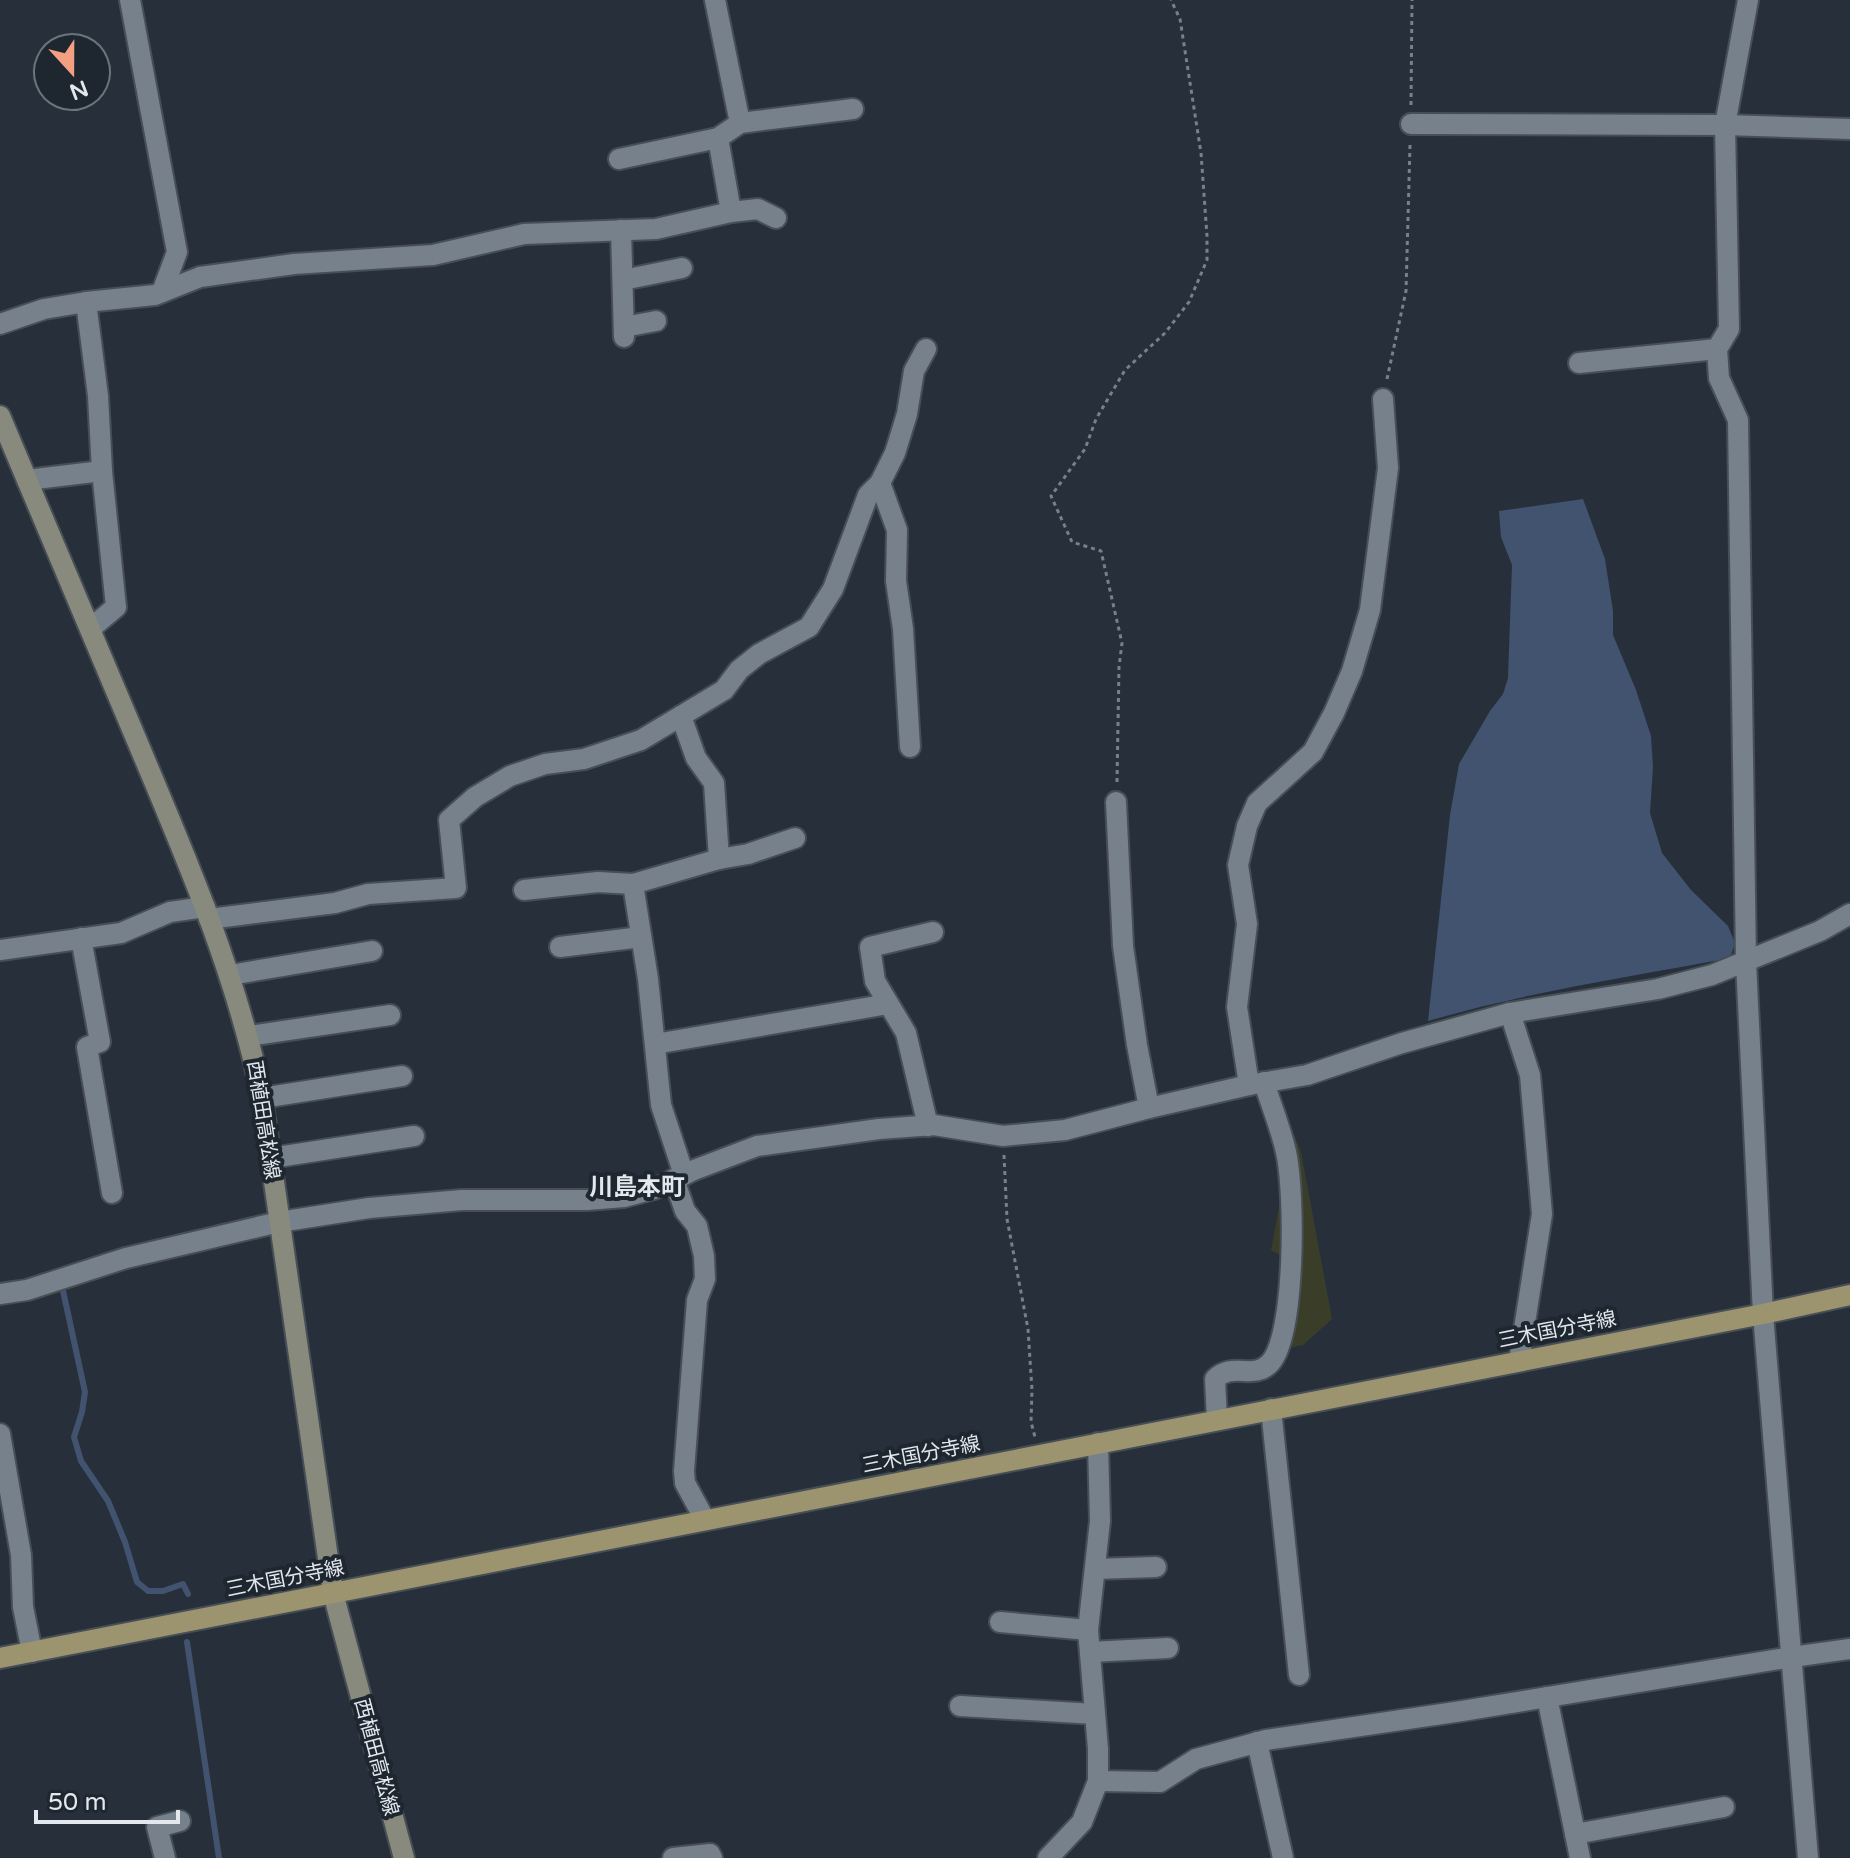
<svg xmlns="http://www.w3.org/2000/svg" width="1850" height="1858" font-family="'Varela Round','Noto Sans JP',sans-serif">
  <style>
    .green { fill: #3a3e28 }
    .water { fill: #42536f }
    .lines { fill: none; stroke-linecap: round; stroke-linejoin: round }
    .stream { stroke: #42536f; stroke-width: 6 }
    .street-casing { stroke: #474e56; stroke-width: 24 }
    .secondary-casing { stroke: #474e56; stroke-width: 24 }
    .primary-casing { stroke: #474e56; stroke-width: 24 }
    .path { stroke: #788088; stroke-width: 3; stroke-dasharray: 4 4; stroke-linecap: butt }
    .street { stroke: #76818c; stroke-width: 20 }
    .secondary { stroke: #898a7e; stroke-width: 20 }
    .primary { stroke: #9c946f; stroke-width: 20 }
    .labels { text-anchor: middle; stroke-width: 8; stroke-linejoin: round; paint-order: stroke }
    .street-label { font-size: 20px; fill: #e2e8ee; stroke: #1e262f }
    .quarter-label { font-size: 24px; font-weight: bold; fill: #e2e8ee; stroke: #1e262f }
  </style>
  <rect width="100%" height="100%" fill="#27303a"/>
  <!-- green -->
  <path class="green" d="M1276 1105 1290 1125 1301 1152 1332 1319 1303 1345 1284 1349 1296 1264 1271 1250 1285 1176Z"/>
  <!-- water -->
  <path class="water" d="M1583 499 1605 559 1613 611V635L1636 690 1651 736 1653 767 1650 813 1662 853 1691 890 1728 926 1735 943 1730 958C1629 977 1527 992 1428 1021L1450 815 1459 764 1490 711 1503 694 1508 678 1512 565 1501 537 1499 511Z"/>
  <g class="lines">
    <!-- stream -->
    <g class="stream">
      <path d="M62 1286 85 1392 82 1412 74 1437 81 1461 108 1501 125 1542 137 1582 148 1591H163L183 1584 188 1594"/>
      <path d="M187 1642 219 1858"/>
    </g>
    <!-- street casing -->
    <g class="street-casing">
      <g id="street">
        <path d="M130 0 177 252 162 292"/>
        <path d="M715 0 740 123"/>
        <path d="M1748 0 1725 125 1729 329 1717 349 1719 378 1738 420 1746 962 1763 1314 1808 1858"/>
        <path d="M1411 124 1725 125 1850 129"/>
        <path d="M718 138 731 212"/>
        <path d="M619 159 718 138 740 123 853 109"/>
        <path d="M621 230 624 337"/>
        <path d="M623 280 682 268"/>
        <path d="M86 302 98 396 102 471 116 607 90 629"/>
        <path d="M0 324 44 309 86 302 155 295 200 277 294 264 433 255 524 234 656 229 731 212 758 209 776 218"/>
        <path d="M624 327 656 321"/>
        <path d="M1579 363 1717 349"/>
        <path d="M27 480 102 471"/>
        <path d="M880 483 897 530 896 581 903 629 910 747"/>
        <path d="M681 716 696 758 714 783 719 859"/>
        <path d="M1116 802 1123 946 1137 1045 1149 1108"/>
        <path d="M633 884 648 979 661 1105 684 1175"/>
        <path d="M524 890 598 882 633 884 719 859 748 854 795 838"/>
        <path d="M209 919 335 903 368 894 456 888 449 820 475 797 510 776 545 764 584 759 641 740 724 690 739 670 759 654 809 627 833 589 868 495 880 483 895 453 907 414 914 371 926 349"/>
        <path d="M81 938 100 1042 87 1047 112 1193"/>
        <path d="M560 947 641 937"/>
        <path d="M0 950 121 933 170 912 205 907"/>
        <path d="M230 975 372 951"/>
        <path d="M1510 1013 1530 1075 1542 1214 1519 1361"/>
        <path d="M249 1036 390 1015"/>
        <path d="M655 1044 888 1004"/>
        <path d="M1249 1085 1237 1007 1247 924 1238 865 1247 826 1257 803 1313 752 1334 713 1352 671 1370 610 1388 468 1383 399"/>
        <path d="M262 1098 402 1076"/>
        <path d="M928 1126 906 1033 875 981 870 947 933 932"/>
        <path d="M271 1158 414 1136"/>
        <path d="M674 1179 685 1211 697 1226 704 1256 705 1279 697 1300 684 1471 685 1483 705 1520"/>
        <path d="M0 1294 27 1290 126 1258 279 1222 369 1208 462 1200H587L624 1197 654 1189 694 1170 757 1146 879 1129 934 1125 1003 1136 1065 1130 1149 1108 1249 1085 1307 1075 1402 1043 1510 1013 1658 989 1712 975 1820 931 1850 914"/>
        <path d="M1271 1409 1299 1675"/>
        <path d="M1217 1420 1215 1379C1233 1361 1254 1381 1270 1363 1296 1335 1295 1191 1286 1152 1281 1129 1271 1105 1264 1082"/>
        <path d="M0 1434 21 1555 23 1607 32 1652"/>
        <path d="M1095 1569 1156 1567"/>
        <path d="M1000 1622 1088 1630"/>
        <path d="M1090 1652 1168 1648"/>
        <path d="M1547 1697 1580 1858"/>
        <path d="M960 1706 1095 1714"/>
        <path d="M1257 1742 1283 1858"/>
        <path d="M1098 1781 1160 1782 1196 1759 1266 1740 1462 1711 1792 1657 1850 1649"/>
        <path d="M1575 1834 1724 1807"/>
        <path d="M165 1858 157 1827 180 1821"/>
        <path d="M673 1858 710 1854 712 1858"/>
        <path d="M1048 1858 1082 1822 1098 1781V1749L1088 1630 1100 1521 1098 1443"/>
      </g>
    </g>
    <!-- secondary casing -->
    <g class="secondary-casing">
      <path id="secondary" d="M0 416C47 527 93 637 140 748 188 862 237 976 262 1098L333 1593 404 1858"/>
    </g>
    <!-- primary casing -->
    <g class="primary-casing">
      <path id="primary" d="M0 1658 1763 1314 1850 1295"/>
    </g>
    <!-- path -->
    <g class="path">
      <path d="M1411 105 1412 0"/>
      <path d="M1387 379 1406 291 1410 145"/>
      <path d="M1117 782 1119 667 1122 643 1101 551 1072 542 1051 496 1085 449 1096 419 1125 370 1165 333 1189 302 1207 260V236L1201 153 1180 19 1171 0"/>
      <path d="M1004 1155 1007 1219 1028 1329 1032 1390 1031 1422 1035 1437"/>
    </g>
    <!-- street -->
    <use href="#street" class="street"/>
    <!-- secondary -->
    <use href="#secondary" class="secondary"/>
    <!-- primary -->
    <use href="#primary" class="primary"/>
  </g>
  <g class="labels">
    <!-- street labels -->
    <g class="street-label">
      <text transform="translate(264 1120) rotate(81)" y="7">西植田高松線</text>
      <text transform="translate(1557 1329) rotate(-11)" y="7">三木国分寺線</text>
      <text transform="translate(921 1454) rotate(-11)" y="7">三木国分寺線</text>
      <text transform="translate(285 1578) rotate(-11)" y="7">三木国分寺線</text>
      <text transform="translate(377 1757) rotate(75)" y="7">西植田高松線</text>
    </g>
    <!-- quarter labels -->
    <g class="quarter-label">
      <text x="637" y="1195">川島本町</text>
    </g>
  </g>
  <!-- north arrow -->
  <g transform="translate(72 72) rotate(159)"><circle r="38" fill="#1e262f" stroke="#6c747b" stroke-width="2"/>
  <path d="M0-6L14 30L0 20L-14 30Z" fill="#f39f82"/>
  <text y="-12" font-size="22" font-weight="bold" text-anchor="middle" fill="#e2e8ee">N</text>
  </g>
  <!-- scale -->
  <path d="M36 1810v12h142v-12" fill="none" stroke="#e2e8ee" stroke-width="4"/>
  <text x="48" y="1810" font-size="24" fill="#e2e8ee" stroke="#1e262f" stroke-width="6" paint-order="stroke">50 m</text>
</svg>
